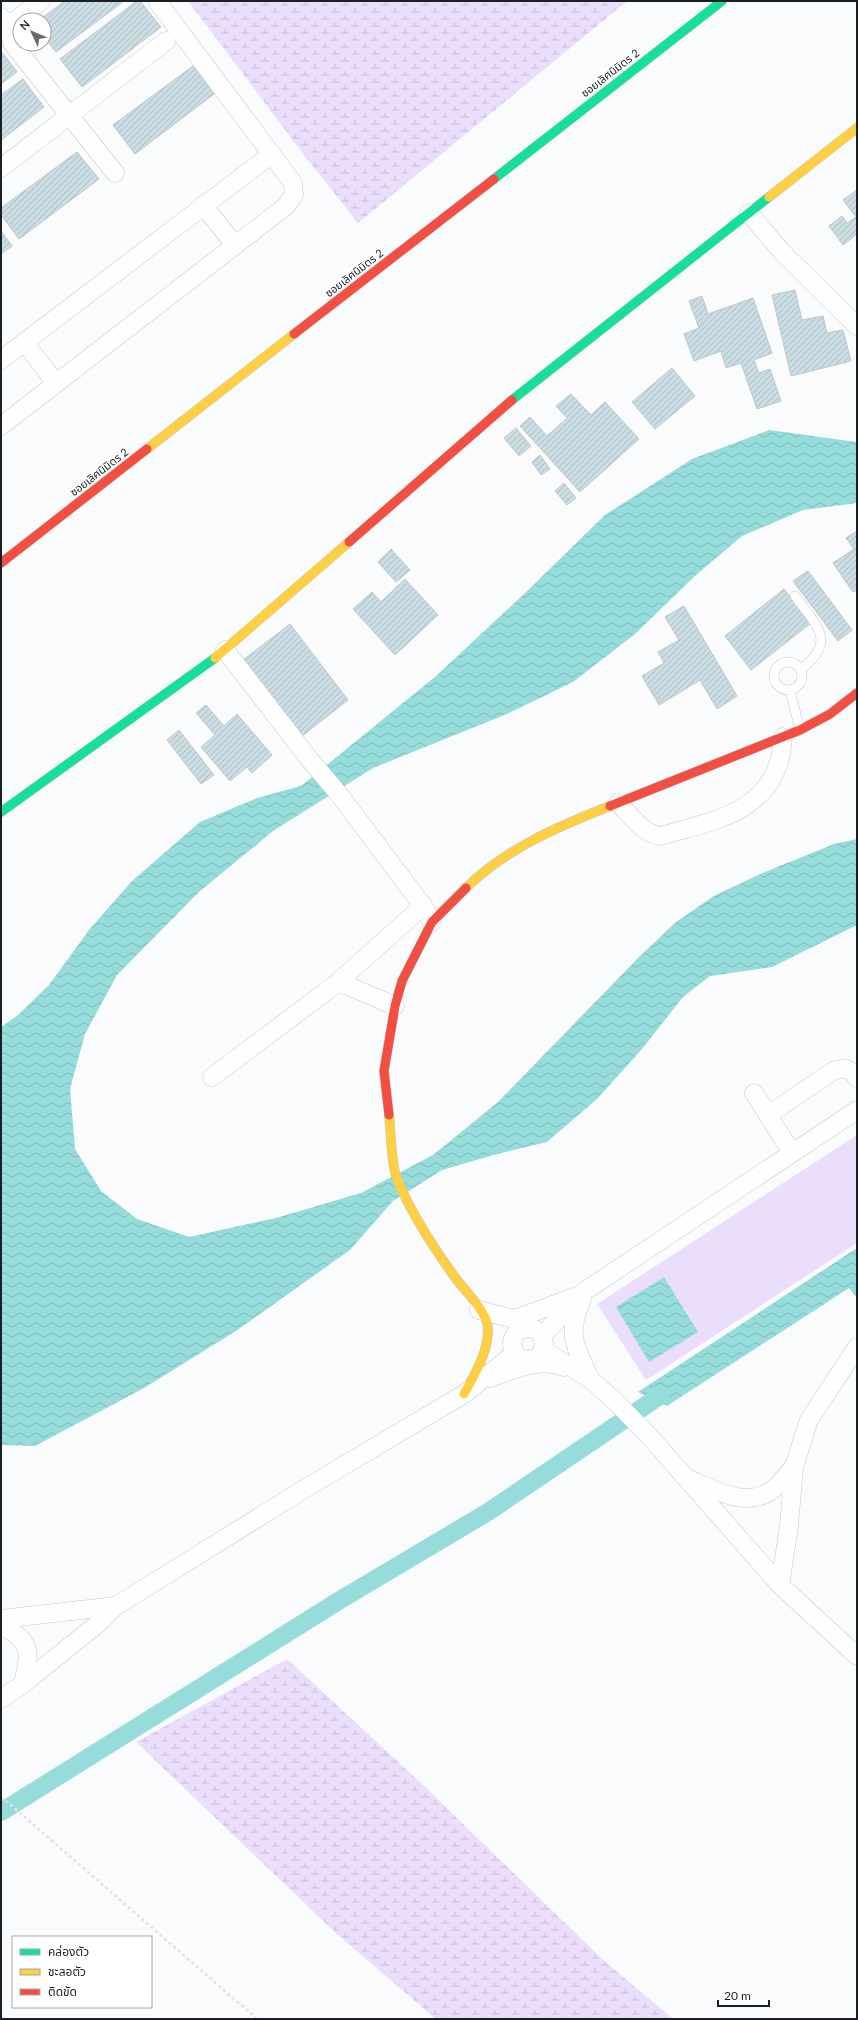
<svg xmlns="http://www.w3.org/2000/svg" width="858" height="2020" font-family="Lato,'Noto Sans Thai',sans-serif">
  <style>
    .wetland { fill: url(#wetland-marsh) }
    .pitch { fill: #ebdefc }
    .water { fill: url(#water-waves) }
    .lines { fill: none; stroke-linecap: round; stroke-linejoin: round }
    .canal { stroke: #95dcdb; stroke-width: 18 }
    .building { fill: url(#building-hatch); stroke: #c1c6c8 }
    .lane-casing { stroke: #c5c8cc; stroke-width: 10 }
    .street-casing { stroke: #c5c8cc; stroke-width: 19 }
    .fast-casing { stroke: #c5c8cc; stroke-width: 10 }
    .slow-casing { stroke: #c5c8cc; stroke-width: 10 }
    .jam-casing { stroke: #c5c8cc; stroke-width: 10 }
    .path { stroke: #e1e2e3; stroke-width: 2.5; stroke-dasharray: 3 3; stroke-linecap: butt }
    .lane { stroke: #fefeff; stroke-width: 9 }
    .street { stroke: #fefeff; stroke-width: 18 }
    .fast { stroke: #16e098; stroke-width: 9 }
    .slow { stroke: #ffcf43; stroke-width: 9 }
    .jam { stroke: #f24e42; stroke-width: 9 }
    .labels { text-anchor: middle; stroke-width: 3.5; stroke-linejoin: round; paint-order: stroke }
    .street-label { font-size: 11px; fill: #191f24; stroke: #fff }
  </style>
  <defs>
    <pattern id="wetland-marsh" width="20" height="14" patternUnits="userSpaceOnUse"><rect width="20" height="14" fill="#ebdefc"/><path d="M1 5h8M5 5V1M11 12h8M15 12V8" fill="none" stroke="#c9bed8"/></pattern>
    <pattern id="water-waves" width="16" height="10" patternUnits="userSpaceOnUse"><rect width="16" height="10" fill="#95dcdb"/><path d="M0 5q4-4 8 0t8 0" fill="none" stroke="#80bcbc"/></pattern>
    <pattern id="building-hatch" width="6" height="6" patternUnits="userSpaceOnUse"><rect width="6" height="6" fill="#cbdde4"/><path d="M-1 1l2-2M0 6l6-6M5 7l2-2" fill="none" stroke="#aebdc3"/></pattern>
  </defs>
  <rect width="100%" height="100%" fill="#f9fbfd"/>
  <!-- wetland -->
  <g class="wetland">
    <path d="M188 1H627L358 223 304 155Z"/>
    <path d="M287 1659 422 1784 602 1959 673 2019H436L337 1934 136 1742Z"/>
  </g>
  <!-- pitch -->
  <path class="pitch" d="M857 1135V1243L646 1380 597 1304Z"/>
  <!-- water -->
  <g class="water">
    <path d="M769 430 857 442V503L803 510 742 536 696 575 635 634 573 682 507 714 373 768 273 831 199 892 117 975 85 1034 70 1089 75 1149 101 1191 137 1219 189 1237 276 1218 361 1193 433 1155 498 1102 639 957 676 922 714 896 760 874 834 844 857 839V925L772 967 710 976 683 997 642 1049 597 1099 547 1142 497 1154 442 1170 393 1201 350 1250 236 1331 144 1388 35 1446 1 1445V1027L18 1015 49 985 89 930 132 881 200 822 257 798 301 786 436 676 524 594 605 515 692 459Z"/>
    <path d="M857 1248V1298L849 1288 667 1406 638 1392Z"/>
    <path d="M664 1277 698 1332 649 1362 616 1307Z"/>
  </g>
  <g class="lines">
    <!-- canal -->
    <path class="canal" d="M1 1812 340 1600 488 1512 661 1395"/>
  </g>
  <!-- building -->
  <g class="building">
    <path d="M65 1H124L56 52 44 37V20H39Z"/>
    <path d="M137 1H140L161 27 82 87 60 59Z"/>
    <path d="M1 51 17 72 1 84Z"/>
    <path d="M193 66 214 94 135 154 113 125Z"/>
    <path d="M23 79 44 107 1 140V95Z"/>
    <path d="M77 152 99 179 19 239 1 215V208Z"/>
    <path d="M857 190V234L843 245 829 226 842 216 847 223 856 217 843 200Z"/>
    <path d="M1 231 12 246 1 254Z"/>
    <path d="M795 290 802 320 823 316 827 333 843 330 851 361 791 376 772 295Z"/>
    <path d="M702 296 708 314 753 298 772 353 754 360 759 373 770 369 781 401 757 409 741 363 726 368 721 351 694 361 684 334 699 328 689 301Z"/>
    <path d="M672 368 695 396 655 429 632 402Z"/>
    <path d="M571 394 591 415 605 402 639 439 580 492 520 426 530 417 547 436 567 418 556 406Z"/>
    <path d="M516 428 531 446 519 456 504 438Z"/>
    <path d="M540 455 550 469 541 475 532 462Z"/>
    <path d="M564 483 576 498 567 505 555 491Z"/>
    <path d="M857 531V590L853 592 833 563 854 549 846 538Z"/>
    <path d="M391 549 410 570 396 582 378 562Z"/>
    <path d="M808 571 852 630 838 641 793 581Z"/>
    <path d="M405 579 438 615 395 655 353 609 372 592 381 602Z"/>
    <path d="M784 589 811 623 751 670 725 636Z"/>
    <path d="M684 606 737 696 717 709 700 680 659 705 642 676 664 663 658 652 679 640 665 617Z"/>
    <path d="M290 624 348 700 302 736 243 660Z"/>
    <path d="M206 705 224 726 237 714 272 755 252 773 247 767 230 781 201 747 215 735 196 713Z"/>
    <path d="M179 730 214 775 201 784 167 740Z"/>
  </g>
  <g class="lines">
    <!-- lane casing -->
    <g class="lane-casing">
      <g id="lane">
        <path d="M795 596C816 625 838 642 801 669"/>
        <circle cx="788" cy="676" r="14"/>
        <path d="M790 690 800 730"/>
      </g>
    </g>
    <!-- street casing -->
    <g class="street-casing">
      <g id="street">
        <path d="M1 17 8 26 12 43 115 173"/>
        <path d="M1 31 41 1"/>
        <path d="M1 168 166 41"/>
        <path d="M203 205 235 245"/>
        <path d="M749 213 782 252 857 326"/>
        <path d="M24 342 56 383"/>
        <path d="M1 360 272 154"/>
        <path d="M1 426 286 206 294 195 293 183 157 1"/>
        <path d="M225 650 310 760 338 793 423 906 432 922"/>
        <path d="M618 803C631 815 642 834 661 836 707 822 764 815 779 761 782 753 782 745 783 737"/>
        <path d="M336 984 346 985 395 1006"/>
        <path d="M212 1077 336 984 423 906"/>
        <path d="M754 1093 792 1153"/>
        <path d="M768 1115 833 1071C844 1067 850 1068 857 1078"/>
        <path d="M582 1299C566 1336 575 1344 590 1379"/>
        <path d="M479 1310 510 1318H518L577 1296"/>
        <circle cx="528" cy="1344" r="16"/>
        <path d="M542 1336 585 1291 857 1110"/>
        <path d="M543 1350 590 1379 616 1402 650 1437 780 1585 857 1656"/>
        <path d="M490 1378C513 1370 539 1357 564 1367"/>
        <path d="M689 1479C717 1491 750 1511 777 1486 783 1480 788 1473 794 1467"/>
        <path d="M780 1585 789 1526 794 1467 809 1420 857 1347"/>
        <path d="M1 1619 116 1606"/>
        <path d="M1 1626C33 1640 30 1653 23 1684L1 1699"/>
        <path d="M23 1684 100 1622 116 1606 301 1491 464 1394 515 1353"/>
      </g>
    </g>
    <!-- fast casing -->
    <g class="fast-casing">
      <g id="fast">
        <path d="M494 179 722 1"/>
        <path d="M512 400 769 197"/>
        <path d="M1 812 215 658"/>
      </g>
    </g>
    <!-- slow casing -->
    <g class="slow-casing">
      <g id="slow">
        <path d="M769 197 857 128"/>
        <path d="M147 449 294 334"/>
        <path d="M215 658 349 542"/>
        <path d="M466 888C505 849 559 826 610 806"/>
        <path d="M389 1115C391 1132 391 1161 396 1176 408 1208 434 1248 454 1276 464 1290 488 1312 488 1329 488 1353 475 1374 464 1394"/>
      </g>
    </g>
    <!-- jam casing -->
    <g class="jam-casing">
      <g id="jam">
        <path d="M294 334 494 179"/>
        <path d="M349 542 512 400"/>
        <path d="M1 563 147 449"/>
        <path d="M610 806 800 730 830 714 857 693"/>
        <path d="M389 1115 384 1071 395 1006 402 981 432 922 466 888"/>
      </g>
    </g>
    <!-- path -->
    <path class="path" d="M1 1801 3 1799 12 1806 257 2019"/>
    <!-- lane -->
    <use href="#lane" class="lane"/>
    <!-- street -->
    <use href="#street" class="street"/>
    <!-- fast -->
    <use href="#fast" class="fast"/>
    <!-- slow -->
    <use href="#slow" class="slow"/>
    <!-- jam -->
    <use href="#jam" class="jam"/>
  </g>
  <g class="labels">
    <!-- street labels -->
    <g class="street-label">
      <text transform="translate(610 73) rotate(-38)" y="4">ซอยเลิศนิมิตร 2</text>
      <text transform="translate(354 273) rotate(-38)" y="4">ซอยเลิศนิมิตร 2</text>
      <text transform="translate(99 472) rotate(-38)" y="4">ซอยเลิศนิมิตร 2</text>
    </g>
  </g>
  <!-- border -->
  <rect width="858" height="2020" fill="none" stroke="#191f24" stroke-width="4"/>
  <!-- legend -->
  <rect x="12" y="1936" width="140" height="72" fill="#ffffff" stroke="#a3a5a7"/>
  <rect x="20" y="1949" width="20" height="6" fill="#16e098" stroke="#a3a5a7"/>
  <text x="48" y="1956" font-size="12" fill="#191f24">คล่องตัว</text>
  <rect x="20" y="1969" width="20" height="6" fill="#ffcf43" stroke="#a3a5a7"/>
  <text x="48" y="1976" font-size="12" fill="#191f24">ชะลอตัว</text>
  <rect x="20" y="1989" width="20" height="6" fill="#f24e42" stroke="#a3a5a7"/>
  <text x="48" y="1996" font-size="12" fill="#191f24">ติดขัด</text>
  <!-- north arrow -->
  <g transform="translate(32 32) rotate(314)"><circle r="19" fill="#ffffff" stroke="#a3a5a7"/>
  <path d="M0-3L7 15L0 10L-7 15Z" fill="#676c70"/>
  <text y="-6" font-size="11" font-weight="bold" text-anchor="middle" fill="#191f24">N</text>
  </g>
  <!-- scale -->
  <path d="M718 2000v6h51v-6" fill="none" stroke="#191f24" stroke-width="2"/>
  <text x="724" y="2000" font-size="12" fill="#191f24" stroke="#ffffff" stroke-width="3" paint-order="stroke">20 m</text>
</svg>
